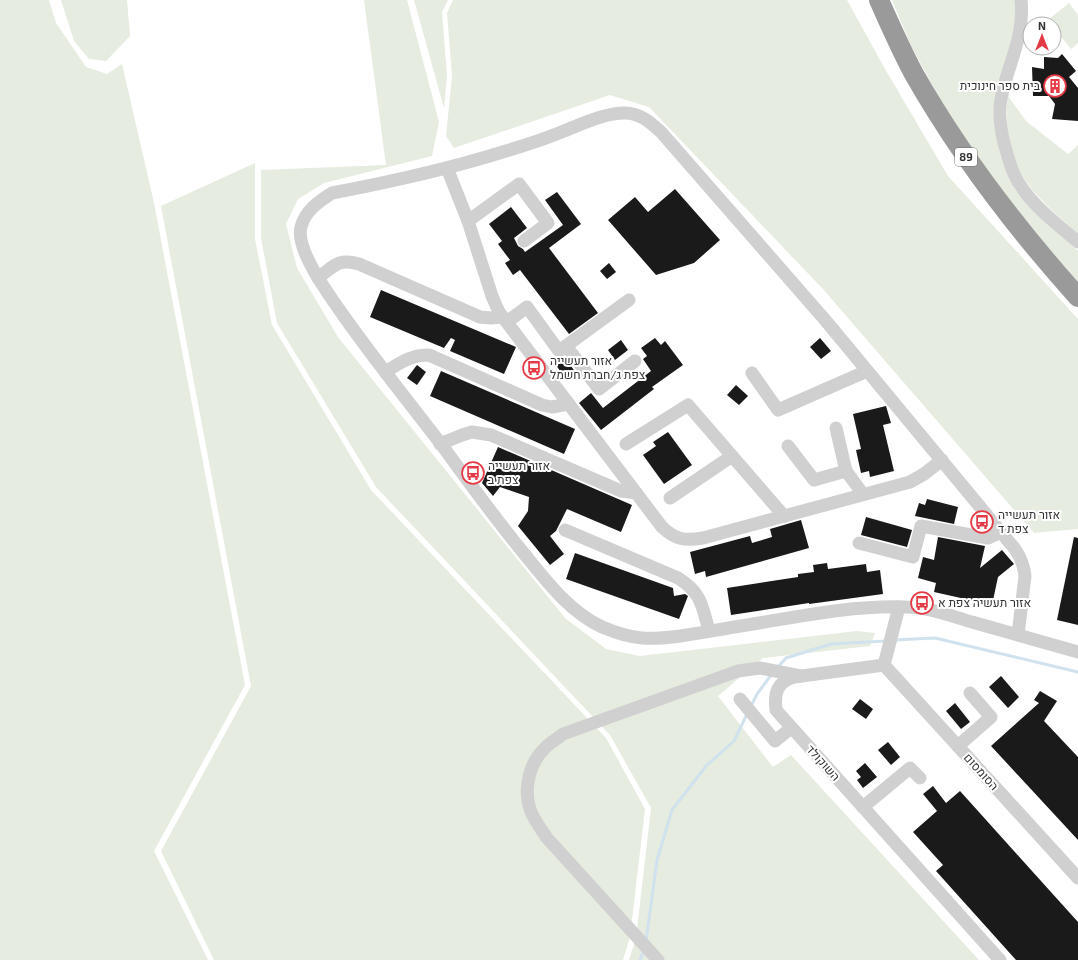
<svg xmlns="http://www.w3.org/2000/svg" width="1078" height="960" font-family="'Exo 2',Heebo,sans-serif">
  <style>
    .green { fill: #e6ecdf }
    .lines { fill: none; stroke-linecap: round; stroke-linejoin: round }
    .stream { stroke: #cfe2ee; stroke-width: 3 }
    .building { fill: #1a1a1a }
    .minor { stroke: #d0d0d0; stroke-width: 13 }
    .highway { stroke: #9a9a9a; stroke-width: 20 }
    .labels { text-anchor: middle; stroke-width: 4; stroke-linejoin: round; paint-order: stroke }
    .shield { fill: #fff; stroke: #707070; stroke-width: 1 }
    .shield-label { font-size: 11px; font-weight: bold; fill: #333 }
    .poi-label { font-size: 12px; fill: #333; stroke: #fff; text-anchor: start }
    .street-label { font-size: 12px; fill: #333; stroke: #fff }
  </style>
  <rect width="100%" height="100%" fill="#fff"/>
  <!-- green -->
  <g class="green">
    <path d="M0 0H49L56 23 86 67 107 74 122 64 154 203 245 685 154 851 208 960H0Z"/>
    <path d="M61 0H127L130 36 106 61 89 59 74 41Z"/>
    <path d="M364 0H407L439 122 432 156 324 183 298 199 286 224 297 268 338 337 565 618 606 649 640 656 857 631 875 633 870 646 763 658 718 696 773 767 791 755 979 960H629L636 938 651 808 610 735 376 487 277 323 261 238V170L386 165Z"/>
    <path d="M414 0H448L442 12 447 76 444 108Z"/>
    <path d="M453 0H847L885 69 948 176 1078 319V529L1034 533 822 288 649 107 610 95 454 148 446 136 452 76 447 13Z"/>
    <path d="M892 0H1015V19L1013 35 993 111 994 126 1000 154 1008 177 1016 191 1045 222 1078 251V288L1004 198 944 106 911 46Z"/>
    <path d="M1069 3 1078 15V43L1071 49 1054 28V24H1051L1048 20Z"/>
    <path d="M1008 96 1026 121 1068 154 1078 145V234C1061 218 1042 203 1028 184 1010 160 1004 125 1008 96Z"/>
    <path d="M255 163V239L272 325 371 490 606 738 645 809 630 937 623 960H214L161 851 251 686 161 206Z"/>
  </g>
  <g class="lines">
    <!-- stream -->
    <g class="stream">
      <path d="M894 640 935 638 1078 672"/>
      <path d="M777 668 786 658 831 644 886 641"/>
      <path d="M751 706 757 694 772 674"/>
      <path d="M646 941 657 860 672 810 706 766 734 741 748 712"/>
      <path d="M640 960 644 950"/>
    </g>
  </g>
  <!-- building -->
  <g class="building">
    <path d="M1062 54 1076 71 1069 77 1078 88V121L1052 119 1055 104 1049 96H1033L1032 67 1044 69V57L1058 58Z"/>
    <path d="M675 189 720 240 694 263 656 275 608 220 635 197 648 212Z"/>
    <path d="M557 192 581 224 549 248 598 313 569 334 520 270 513 275 505 263 510 260 498 244 502 241 489 224 511 207 527 228 514 238 518 246 523 249 525 252 563 225 545 200Z"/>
    <path d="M609 263 616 272 607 279 600 271Z"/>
    <path d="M381 290 516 347 504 374 450 351 455 340 451 338 444 348 370 317Z"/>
    <path d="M655 338 661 345 665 341 683 365 652 387 654 389 601 430 579 403 591 393 603 408 651 371 643 359 647 356 641 348Z"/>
    <path d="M820 338 831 351 821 359 810 347Z"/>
    <path d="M621 340 628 350 615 360 608 350Z"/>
    <path d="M566 359 576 373 566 380 556 365Z"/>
    <path d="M417 365 426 372 417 385 407 378Z"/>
    <path d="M441 371 575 429 564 454 430 396Z"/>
    <path d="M736 385 748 396 739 405 727 395Z"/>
    <path d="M886 406 891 423 883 425 894 471 870 477 869 471 861 473 856 450 861 449 853 414Z"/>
    <path d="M668 432 692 465 664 484 643 455 656 446 653 442Z"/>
    <path d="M498 447 632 505 621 532 567 509 556 531 550 536 564 554 550 565 518 526 528 511 529 497 500 487 493 496 482 483Z"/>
    <path d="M927 499 958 507 954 524 915 516 919 503 925 505Z"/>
    <path d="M866 517 912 530 907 547 861 535Z"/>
    <path d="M801 520 809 548 706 577 705 571 695 574 690 552 750 536 752 543 772 537 770 529Z"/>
    <path d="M938 537 985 546 980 568 1002 550 1014 564 998 577 992 605 934 592 936 583 918 578 923 557 934 560Z"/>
    <path d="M1074 537 1078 538V625L1057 620Z"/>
    <path d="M575 553 673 588 674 596 685 594 688 596 679 619 566 579Z"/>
    <path d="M827 563 828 569 866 564 867 572 880 570 883 594 809 604V603L731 615 727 588 798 577V574L814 572 813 565Z"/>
    <path d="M1001 676 1019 697 1008 708 989 687Z"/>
    <path d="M1040 691 1057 701 1044 721 1078 757V840L991 746 1039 703 1034 700Z"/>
    <path d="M860 699 873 709 866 719 852 709Z"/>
    <path d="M955 703 970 722 961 729 946 711Z"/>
    <path d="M888 742 900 757 891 765 878 750Z"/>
    <path d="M865 763 877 777 863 788 857 780 861 777 856 771Z"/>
    <path d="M933 786 946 803 960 791 1078 922V960H1016L936 871 943 865 913 832 937 811 923 794Z"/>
  </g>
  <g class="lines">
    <!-- minor -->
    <g class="minor">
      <path d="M1021 0C1025 35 1009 62 1002 94 998 110 1000 124 1003 139 1006 151 1009 163 1014 174 1026 201 1056 223 1078 242"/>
      <path d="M447 168 468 221 492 296 499 312 662 527C676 540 685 541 703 538L910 482 924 474 942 460"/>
      <path d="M468 221 519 184 548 223 524 241"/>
      <path d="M318 278C334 266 338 258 359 264L480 317 491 318 503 317"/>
      <path d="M507 322 527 307 559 351 629 300"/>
      <path d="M566 346 599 389 635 361"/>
      <path d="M385 372C400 363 410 355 429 355L542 405 552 407 569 404"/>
      <path d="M752 373 778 410 867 371"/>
      <path d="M440 444 462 435 472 432 491 435 621 491 636 493"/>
      <path d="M626 444 688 405 784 516"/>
      <path d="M788 446 814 480 846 471 836 428"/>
      <path d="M846 471 863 494"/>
      <path d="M670 498 732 456"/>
      <path d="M565 530 678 578C702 593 702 606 709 631"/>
      <path d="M859 543 913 557 921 526 988 538 1001 532"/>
      <path d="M899 607 884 665 794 677C777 682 774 693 776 710L1000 960"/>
      <path d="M1018 635 1025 576C1024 565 1021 558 1015 549L826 321 661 132C650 122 640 113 625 113 604 113 582 124 564 131 545 139 526 145 506 151 449 169 390 182 332 193 318 202 305 211 301 227 295 250 330 296 343 315 374 359 408 401 441 444 469 482 496 520 526 556 548 583 570 612 602 627 614 632 629 637 642 638 670 640 708 631 735 627 792 618 849 605 906 607 928 607 951 616 972 622 1008 632 1043 642 1078 652"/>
      <path d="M884 665 1078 878"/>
      <path d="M740 699 775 741 791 728"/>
      <path d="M958 746 991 717 970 693"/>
      <path d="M863 807 910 768 920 778"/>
      <path d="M658 960 547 838C541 829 533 819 530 809 523 788 530 762 545 748 550 743 557 739 563 734L738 671 760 668 801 676"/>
    </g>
    <!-- highway -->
    <path class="highway" d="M879 0C890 25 901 50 914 74 960 155 1016 228 1078 297"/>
  </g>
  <!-- icons -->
  <defs>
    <g id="building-ring" transform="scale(1.15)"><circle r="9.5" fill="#fff" stroke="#e63946" stroke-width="1.5"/><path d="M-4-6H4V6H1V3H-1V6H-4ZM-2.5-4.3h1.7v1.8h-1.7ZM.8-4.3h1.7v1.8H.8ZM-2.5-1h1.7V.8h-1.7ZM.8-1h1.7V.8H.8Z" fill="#e63946"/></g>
    <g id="bus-ring" transform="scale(1.15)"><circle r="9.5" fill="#fff" stroke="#e63946" stroke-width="1.5"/><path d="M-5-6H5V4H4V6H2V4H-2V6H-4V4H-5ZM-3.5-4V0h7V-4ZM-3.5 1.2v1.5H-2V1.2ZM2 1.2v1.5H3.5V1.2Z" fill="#e63946"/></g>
  </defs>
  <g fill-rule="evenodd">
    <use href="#building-ring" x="1055" y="86"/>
    <use href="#bus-ring" x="534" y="368"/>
    <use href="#bus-ring" x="473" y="473"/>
    <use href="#bus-ring" x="982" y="522"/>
    <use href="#bus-ring" x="922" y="603"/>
  </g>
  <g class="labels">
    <!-- shield labels -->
    <rect class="shield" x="955" y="148" width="22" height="18" rx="3"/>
    <g class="shield-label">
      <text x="966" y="161">89</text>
    </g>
    <!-- poi labels -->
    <g class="poi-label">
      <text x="1040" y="90" text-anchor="end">בית ספר חינוכית</text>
      <text x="550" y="365">אזור תעשייה<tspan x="550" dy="14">צפת ג/חברת חשמל</tspan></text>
      <text x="488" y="470">אזור תעשייה<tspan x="488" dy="14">צפת ב</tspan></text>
      <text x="998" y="519">אזור תעשייה<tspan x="998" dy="14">צפת ד</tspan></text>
      <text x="938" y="607">אזור תעשיה צפת א</text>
    </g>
    <!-- street labels -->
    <g class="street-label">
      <text transform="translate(823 763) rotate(48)" y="4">השוקולד</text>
      <text transform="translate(981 772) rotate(48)" y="4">הסומסום</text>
    </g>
  </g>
  <!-- north arrow -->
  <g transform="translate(1042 36)"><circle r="19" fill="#ffffff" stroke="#adadad"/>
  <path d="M0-3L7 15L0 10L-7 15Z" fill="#e63946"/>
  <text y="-6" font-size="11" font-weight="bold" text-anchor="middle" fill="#333333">N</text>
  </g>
</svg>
